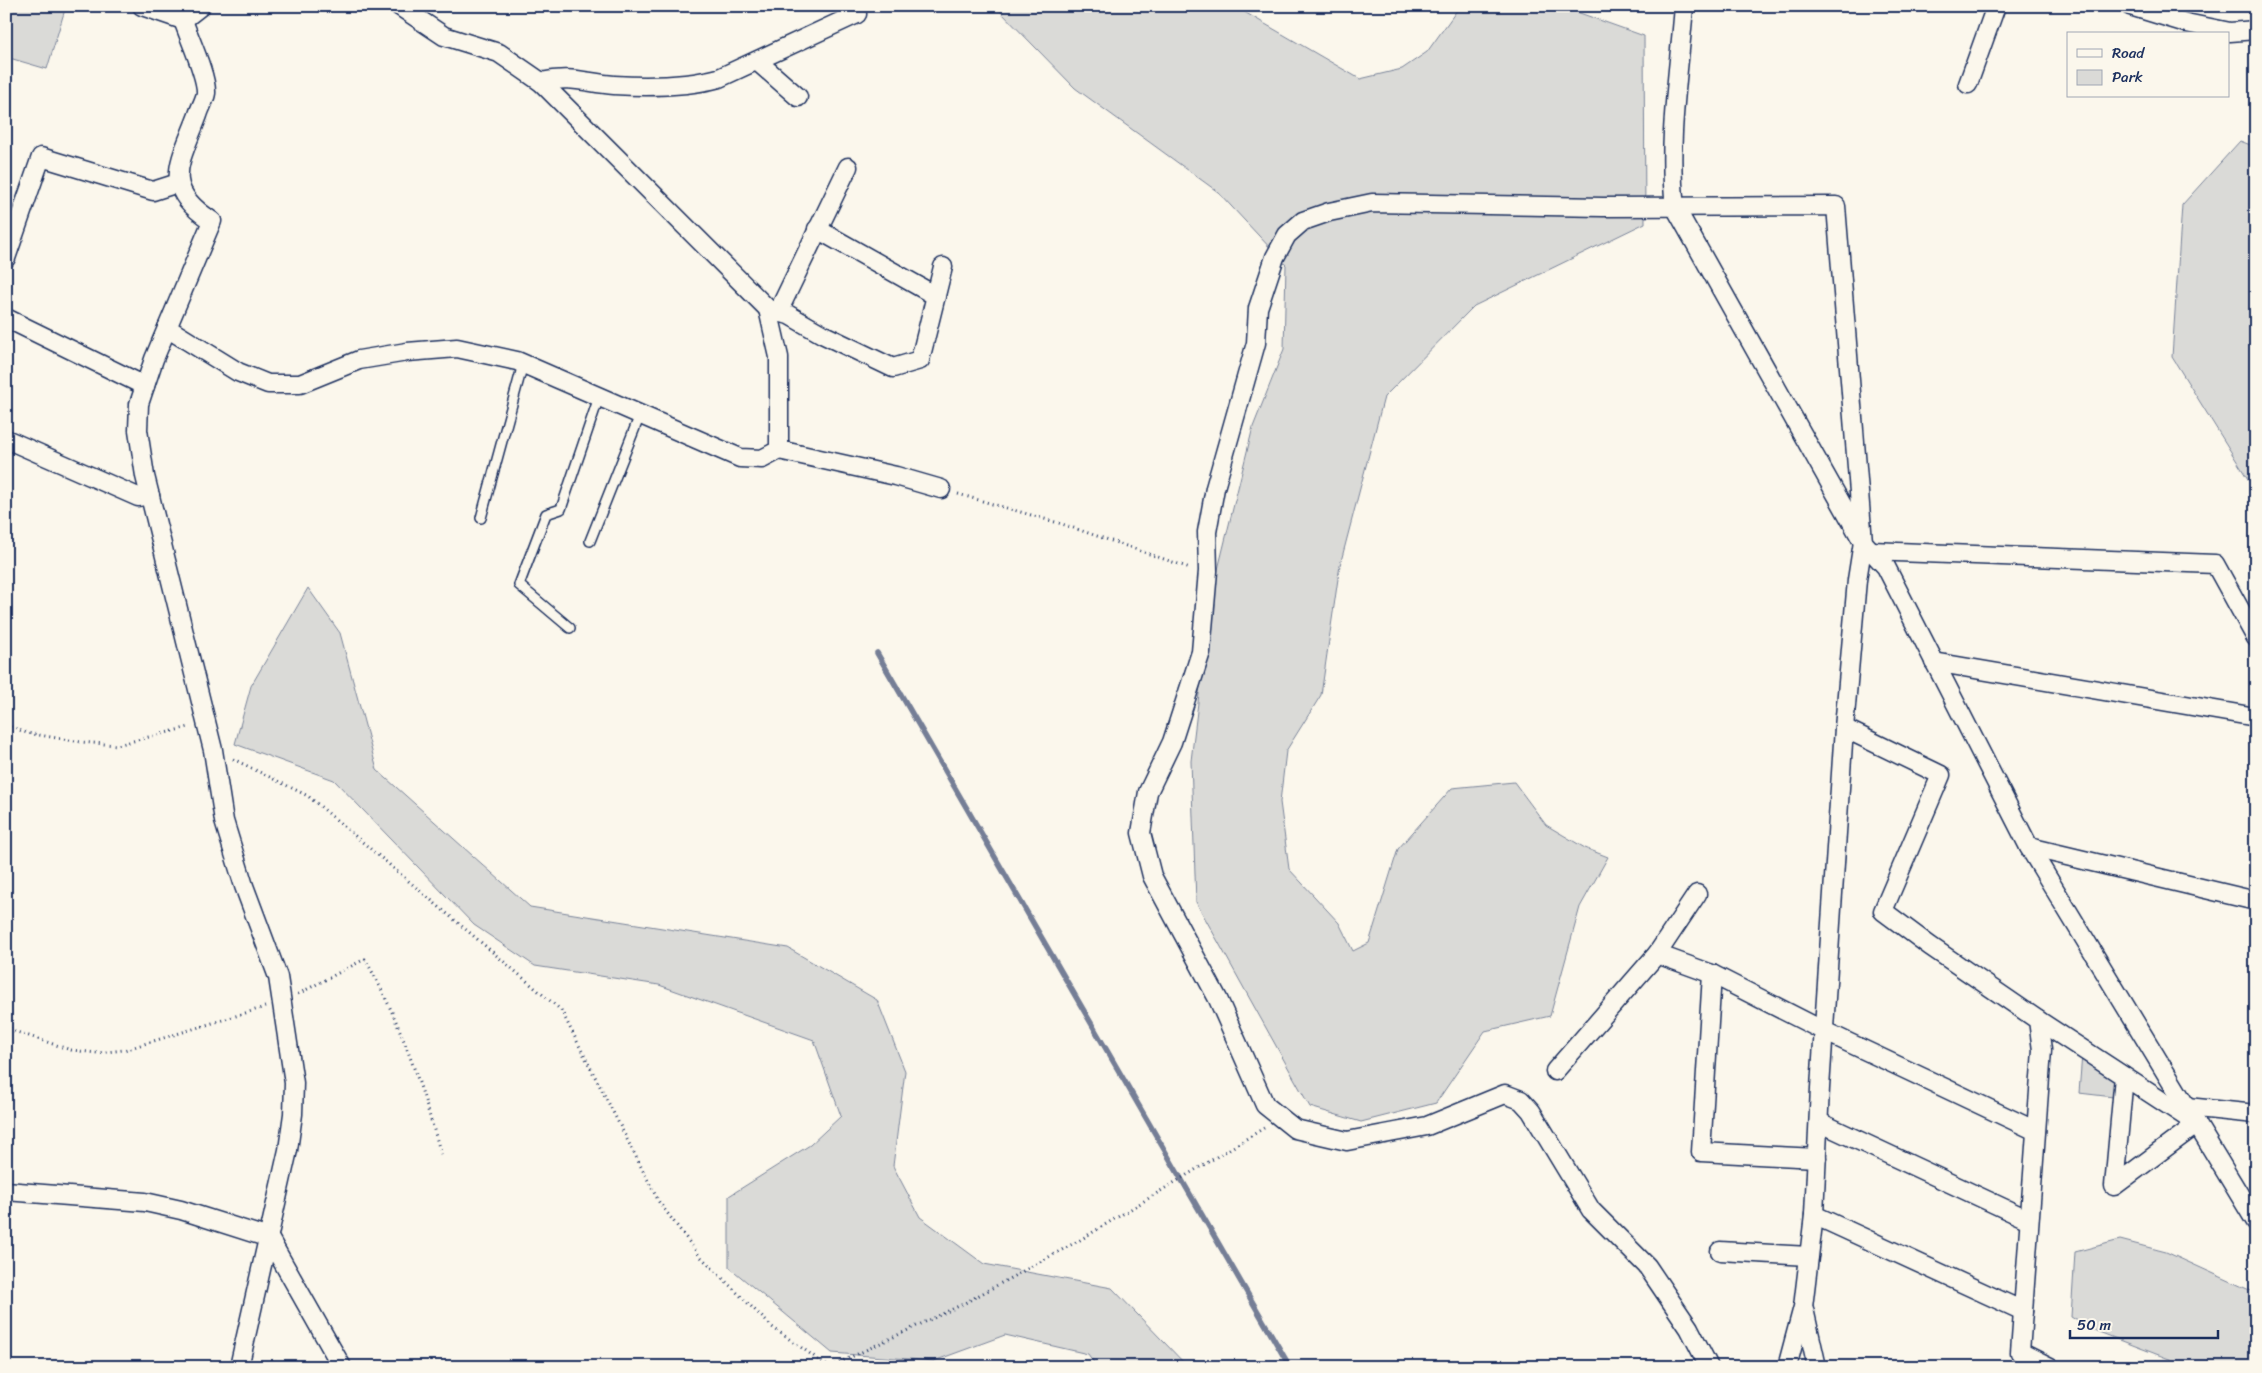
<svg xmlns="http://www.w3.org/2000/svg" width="2262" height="1373" font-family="Sriracha,sans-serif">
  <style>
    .green { fill: #dadad7; stroke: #7a849a }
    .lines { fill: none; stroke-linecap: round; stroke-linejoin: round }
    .stream { stroke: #747e96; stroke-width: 5.5 }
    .lane-casing { stroke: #1b2f5e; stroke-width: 12 }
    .street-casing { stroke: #1b2f5e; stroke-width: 21 }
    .path { stroke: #1b2f5e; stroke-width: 3; stroke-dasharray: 1 4; stroke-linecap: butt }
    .lane { stroke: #fbf7ec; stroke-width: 9 }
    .street { stroke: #fbf7ec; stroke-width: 18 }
  </style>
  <rect width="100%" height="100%" fill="#fbf7ec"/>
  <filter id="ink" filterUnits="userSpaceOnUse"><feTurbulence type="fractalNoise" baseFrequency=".02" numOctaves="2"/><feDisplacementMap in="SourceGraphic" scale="10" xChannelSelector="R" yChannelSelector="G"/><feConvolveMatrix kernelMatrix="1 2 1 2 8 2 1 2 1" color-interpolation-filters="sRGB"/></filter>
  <g filter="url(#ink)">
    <!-- green -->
    <g class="green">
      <path d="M6 6H66L47 69 6 57Z"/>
      <path d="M995 6H1234L1360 79 1402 69 1427 52 1460 6H1560L1644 36 1645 223 1474 306 1384 397 1340 565 1321 695 1286 751 1280 802 1289 869 1339 923 1353 951 1369 943 1398 849 1452 788 1514 782 1546 825 1585 848 1608 857 1580 907 1550 1016 1485 1031 1436 1103 1361 1122 1310 1107 1196 902 1191 761 1210 602 1253 427 1284 349 1286 265 1218 192 1075 88Z"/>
      <path d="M2240 141 2256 147V492L2172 357 2182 205Z"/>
      <path d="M308 588 340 633 377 770 530 907 788 948 877 1000 905 1071 893 1166 920 1217 984 1264 1112 1288 1188 1367H1097L1088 1354 1005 1335 934 1361 832 1353 729 1267V1196L810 1145 841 1116 814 1040 659 985 535 966 474 925 334 780 235 744 251 686Z"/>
      <path d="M2082 1054 2124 1076 2122 1098 2079 1093Z"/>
      <path d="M2120 1240 2166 1252 2256 1293V1357L2246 1367H2190L2091 1329 2071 1317 2075 1252Z"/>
    </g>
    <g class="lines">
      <!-- stream -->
      <path class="stream" d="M877 653 1290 1367"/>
      <!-- lane casing -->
      <g class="lane-casing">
        <g id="lane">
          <path d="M481 518 523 364"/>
          <path d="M590 541 640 415"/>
          <path d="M570 628 519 585 546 514 561 509 599 397"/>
        </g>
      </g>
      <!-- street casing -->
      <g class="street-casing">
        <g id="street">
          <path d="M142 6 183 20"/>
          <path d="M399 6 444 36 499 53 541 82 768 309 789 315 822 334 893 368 920 360 943 267"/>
          <path d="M1684 6C1679 72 1667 141 1675 207L1863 542 1886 567 2029 847 2256 1222"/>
          <path d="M2130 6 2186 23 2230 32 2256 30"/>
          <path d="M183 20C189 38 207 76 206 93 205 100 200 108 198 115 180 163 160 188 212 221L154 359 139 404 138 430 145 476 213 750 224 821 244 886 278 977 294 1083 293 1114 288 1150 239 1367"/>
          <path d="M183 20 201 6"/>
          <path d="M757 61 798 97"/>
          <path d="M541 82C571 75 586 83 614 85 649 87 685 87 719 78L857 14"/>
          <path d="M1968 84 1996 6"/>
          <path d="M817 229 936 296"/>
          <path d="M6 258 41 157 153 191 178 183"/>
          <path d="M778 312 848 167"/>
          <path d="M6 318 145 386"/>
          <path d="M167 328 238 372 268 384H300L359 360 407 352 457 348 517 361 740 458 762 459 779 450V357L768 309"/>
          <path d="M6 439 138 497 150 495"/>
          <path d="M779 450 896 476 941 489"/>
          <path d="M1871 551 2215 564 2256 638"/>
          <path d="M1934 662 2256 717"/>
          <path d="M2029 847 2256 901"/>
          <path d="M1657 954 1712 974 1824 1031 2036 1131"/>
          <path d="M1712 974 1701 1152 1817 1158"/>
          <path d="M2038 1020 2197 1124 2114 1186 2124 1076"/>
          <path d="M1555 1071 1657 954 1697 894"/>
          <path d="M2187 1107 2256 1114"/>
          <path d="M1819 1122 2029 1220"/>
          <path d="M6 1191 145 1202 181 1210 269 1238 342 1367"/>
          <path d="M1814 1215 2023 1311 2042 1050 2038 1020 1930 946 1883 911 1941 775 1844 728"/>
          <path d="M1720 1251 1809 1256"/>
          <path d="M1804 1309 1817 1367"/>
          <path d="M2023 1311 2020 1352 2050 1367"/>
          <path d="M1709 1367 1689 1328 1647 1266 1591 1210 1531 1111 1521 1100 1505 1094 1427 1126 1347 1141 1295 1129 1265 1105 1218 999 1152 876 1141 833 1148 792 1172 742 1201 652 1208 571 1207 532 1215 488 1256 343 1258 308 1275 257 1287 235 1303 221 1329 212 1372 203 1603 207 1836 206 1863 542 1857 580 1844 728 1820 1088 1814 1215 1803 1307 1787 1367"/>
        </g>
      </g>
      <!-- path -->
      <g class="path">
        <path d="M958 494 1062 524 1190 568"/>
        <path d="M6 725 27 733 81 742 117 745 189 727"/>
        <path d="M233 759 308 796 561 1010 659 1202 699 1255 772 1327 829 1367"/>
        <path d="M298 994 365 959C400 1019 422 1088 441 1154"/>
        <path d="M6 1025 14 1031 71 1050 97 1053 124 1050 265 1007"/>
        <path d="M830 1367 961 1305 1080 1240 1264 1128"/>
      </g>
      <!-- lane -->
      <use href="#lane" class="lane"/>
      <!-- street -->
      <use href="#street" class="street"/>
    </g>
  </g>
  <!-- margin -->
  <rect width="2262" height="1373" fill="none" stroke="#fbf7ec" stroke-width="25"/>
  <rect x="12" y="12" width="2237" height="1348" fill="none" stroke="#1b2f5e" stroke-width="2" filter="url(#ink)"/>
  <!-- legend -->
  <rect x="2067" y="32" width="162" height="65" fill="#fbf7ec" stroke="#a1a7b3"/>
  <rect x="2077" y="49" width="25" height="8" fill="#fbf7ec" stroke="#a1a7b3"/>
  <text x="2112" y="58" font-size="15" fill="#1b2f5e">Road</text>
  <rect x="2077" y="70" width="25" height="15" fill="#dadad7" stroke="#a1a7b3"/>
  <text x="2112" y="82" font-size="15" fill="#1b2f5e">Park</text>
  <!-- scale -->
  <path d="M2070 1330v8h148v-8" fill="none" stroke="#1b2f5e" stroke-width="2.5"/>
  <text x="2077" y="1330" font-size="15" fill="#1b2f5e" stroke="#fbf7ec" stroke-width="4" paint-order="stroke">50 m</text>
</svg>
